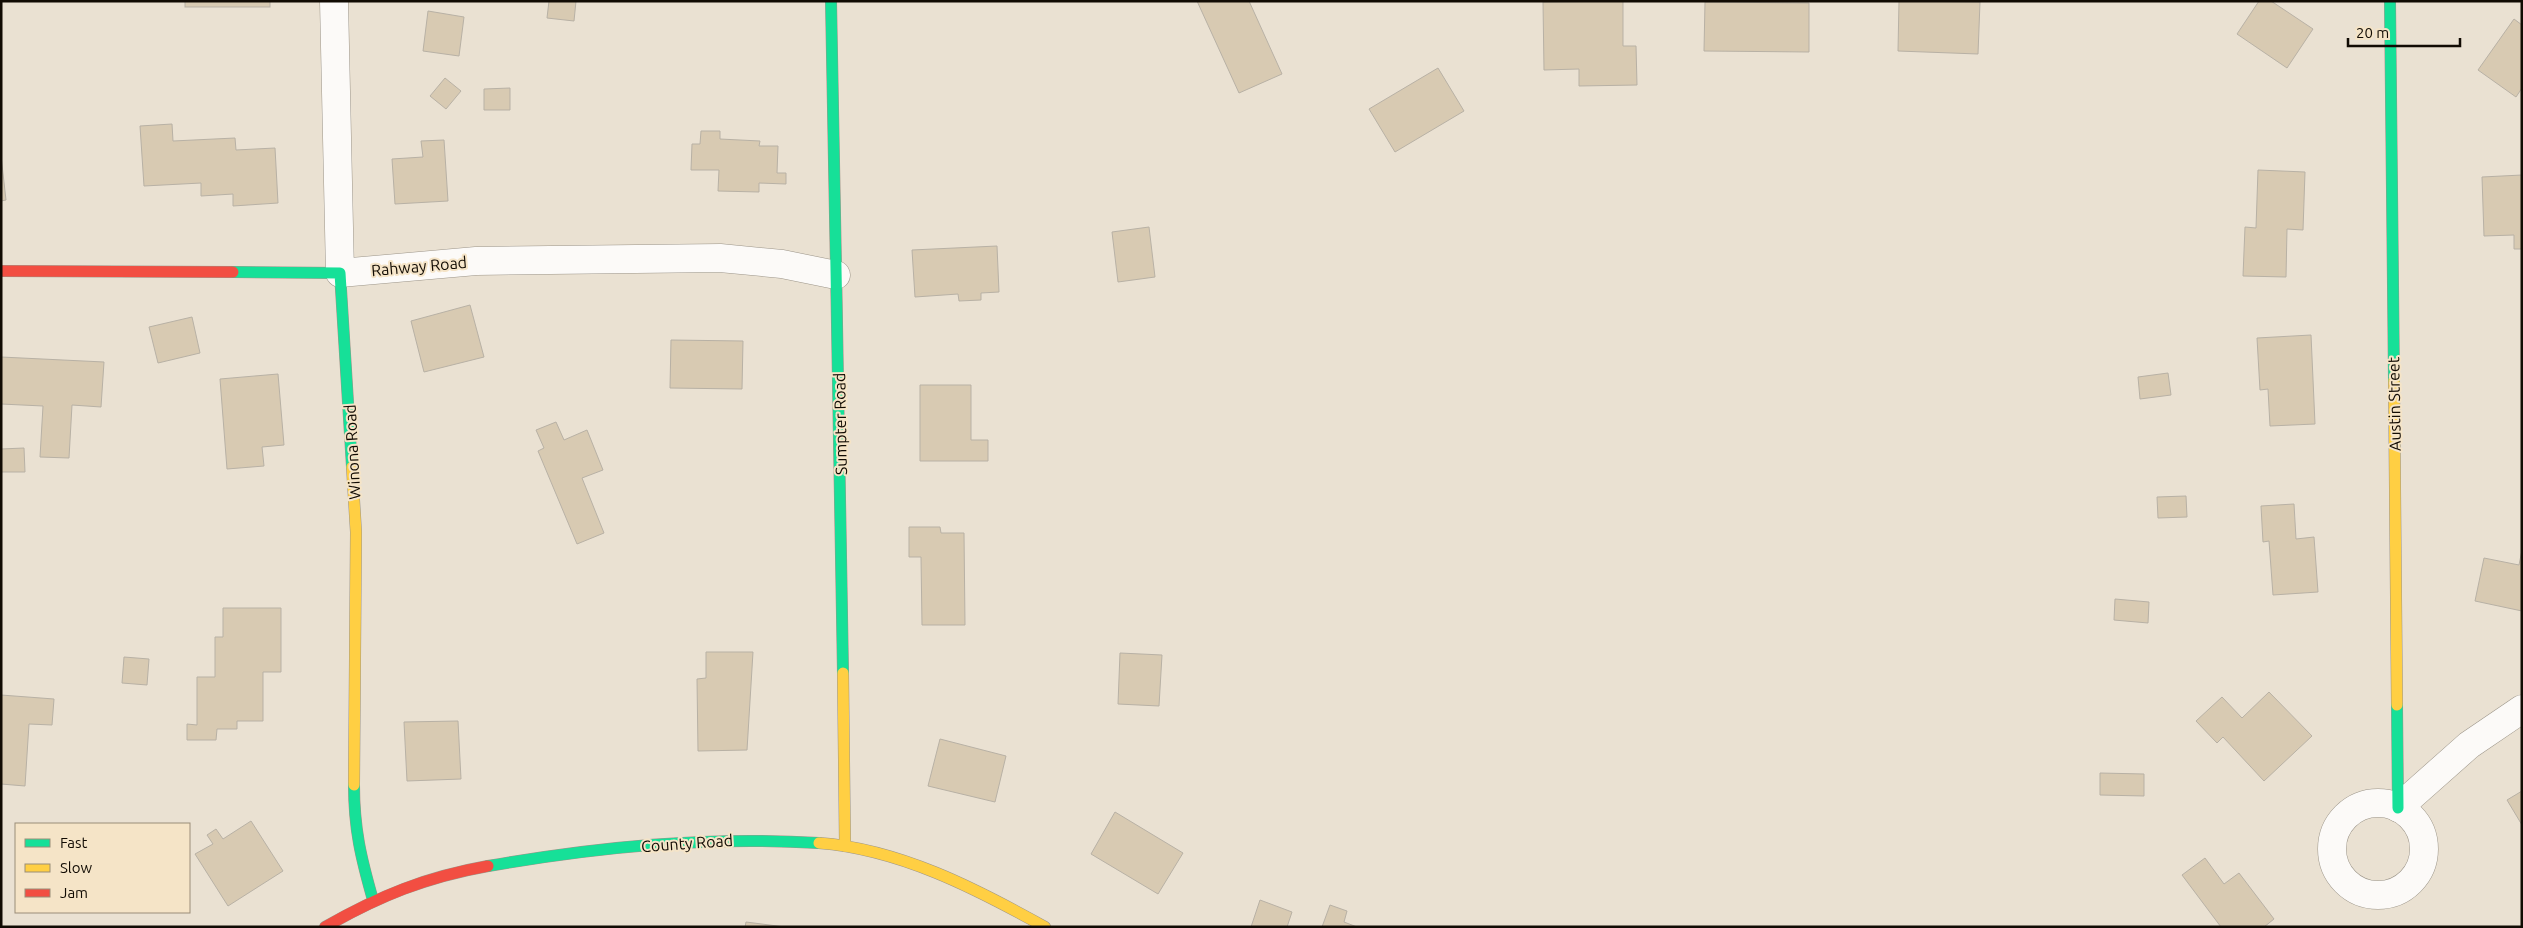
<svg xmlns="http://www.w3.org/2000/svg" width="2523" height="928" font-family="Ubuntu,sans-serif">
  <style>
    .building { fill: #d8cab2; stroke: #b8b1a5 }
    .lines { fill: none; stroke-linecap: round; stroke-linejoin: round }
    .street-casing { stroke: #9c9589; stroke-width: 29 }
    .fast-casing { stroke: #9c9589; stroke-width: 12 }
    .slow-casing { stroke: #9c9589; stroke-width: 12 }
    .jam-casing { stroke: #9c9589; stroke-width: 12 }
    .street { stroke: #fcfaf8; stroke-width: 28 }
    .fast { stroke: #16e098; stroke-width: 11 }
    .slow { stroke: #ffcf43; stroke-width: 11 }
    .jam { stroke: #f24e42; stroke-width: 11 }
    .labels { text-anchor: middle; stroke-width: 4; stroke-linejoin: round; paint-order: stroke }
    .street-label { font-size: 16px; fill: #110b03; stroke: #f5e4c7 }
  </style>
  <rect width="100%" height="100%" fill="#eae1d2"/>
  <!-- building -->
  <g class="building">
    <rect x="185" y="1" width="85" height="6"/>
    <path d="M549 1H576L574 21 547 18Z"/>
    <path d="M1197 1H1249L1282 74 1239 93Z"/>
    <path d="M1623 1V46H1636L1637 85 1579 86V69L1544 70 1543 2Z"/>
    <path d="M1899 1 1980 2 1978 54 1898 51Z"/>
    <path d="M2259 1H2271L2313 29 2287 68 2237 34Z"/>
    <path d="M1705 2 1809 3V52L1704 51Z"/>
    <path d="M428 11 464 17 459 56 423 51Z"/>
    <path d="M2514 19 2522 25V88L2516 97 2478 70Z"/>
    <path d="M1438 68 1464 111 1395 152 1369 109Z"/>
    <path d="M445 78 461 91 446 109 430 96Z"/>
    <path d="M510 88V110H484V89Z"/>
    <path d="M172 124 173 141 235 138 236 150 275 148 278 203 233 206V194L201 196V183L144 186 140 126Z"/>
    <path d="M701 131H720V139L760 141 759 146H778L777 173H786V184L759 183V192L718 191 719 170H691L692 144H700Z"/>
    <path d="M444 140 448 201 395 204 392 159 423 157 421 141Z"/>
    <path d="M1 156 6 200 1 201Z"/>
    <path d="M2258 170 2305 172 2303 230 2287 229 2286 277 2243 276 2245 227 2256 228Z"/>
    <path d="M2522 175V249H2514V235L2484 236 2482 177Z"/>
    <path d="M1149 227 1155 277 1118 282 1112 232Z"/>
    <path d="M997 246 999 292 981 293V300L959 301 958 294 915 297 912 250Z"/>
    <path d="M470 305 484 357 424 372 411 321Z"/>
    <path d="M192 317 200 353 158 363 149 327Z"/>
    <path d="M2311 335 2315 424 2270 426 2268 389 2260 390 2257 338Z"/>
    <path d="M671 340 743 341 742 389 670 388Z"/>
    <path d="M1 357 104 362 101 407 72 405 69 458 40 457 43 406 1 404Z"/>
    <path d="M2168 373 2171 395 2140 399 2138 377Z"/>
    <path d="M278 374 284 445 262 447 264 466 227 469 220 379Z"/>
    <path d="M920 385H971V440H988V461H920Z"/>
    <path d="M556 422 564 440 587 430 603 470 582 478 604 533 577 544 538 451 544 448 536 430Z"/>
    <path d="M24 448 25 472H1V449Z"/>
    <path d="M2186 496 2187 517 2158 518 2157 497Z"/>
    <path d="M2294 504 2296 539 2314 537 2318 592 2273 595 2269 541 2263 542 2261 506Z"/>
    <path d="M909 527H940L941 533H964L965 625H922L921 557H909Z"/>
    <path d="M2522 550V611L2475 601 2484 558 2519 565Z"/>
    <path d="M2115 599 2149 602 2148 623 2114 620Z"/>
    <path d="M223 608H281V672H263V721H237V729H217L216 740H187V724L197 725V677H215V637H223Z"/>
    <path d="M706 652H753L747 750 698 751 697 679 706 678Z"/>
    <path d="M1120 653 1162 655 1159 706 1118 704Z"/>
    <path d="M124 657 149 659 147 685 122 683Z"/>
    <path d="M2269 692 2312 736 2264 781 2223 737 2217 743 2196 721 2222 697 2242 718Z"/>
    <path d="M1 695 54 699 52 725 29 724 25 786 1 784Z"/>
    <path d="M458 721 461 779 407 781 404 722Z"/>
    <path d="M940 739 1006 756 995 802 928 786Z"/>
    <path d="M2100 773 2144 774V796L2100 795Z"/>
    <path d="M2522 791V825L2507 800Z"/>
    <path d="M1115 812 1183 853 1158 894 1091 854Z"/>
    <path d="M251 821 283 871 228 906 195 854 213 844 207 835 216 829 223 839Z"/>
    <path d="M2205 858 2224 884 2239 873 2274 919 2264 927H2221L2182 875Z"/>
    <path d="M1260 900 1292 912 1287 927H1251Z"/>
    <path d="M1330 905 1347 911 1344 922 1357 927H1322Z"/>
    <path d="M746 922 785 927H745Z"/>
  </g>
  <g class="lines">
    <!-- street casing -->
    <g class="street-casing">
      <g id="street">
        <path d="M334 1 340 273 476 261 720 258 782 264 836 275"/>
        <circle cx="2378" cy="849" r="46"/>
        <path d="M2398 808 2469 745 2522 709"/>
      </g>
    </g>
    <!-- fast casing -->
    <g class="fast-casing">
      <g id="fast">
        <path d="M831 1C834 225 841 449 843 673"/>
        <path d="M2390 1 2394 380"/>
        <path d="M233 272 340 273 352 467"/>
        <path d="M2397 705 2398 808"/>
        <path d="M354 785C354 829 361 858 373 900"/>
        <path d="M488 866C598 847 707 836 819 843"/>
      </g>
    </g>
    <!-- slow casing -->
    <g class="slow-casing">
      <g id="slow">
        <path d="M2394 380 2397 705"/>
        <path d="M352 467 356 532 354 785"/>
        <path d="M843 673 845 846"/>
        <path d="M819 843C899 849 975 888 1045 927"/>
      </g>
    </g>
    <!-- jam casing -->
    <g class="jam-casing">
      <g id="jam">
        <path d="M1 271 233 272"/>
        <path d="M325 927C379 896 426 877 488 866"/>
      </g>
    </g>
    <!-- street -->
    <use href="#street" class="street"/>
    <!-- fast -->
    <use href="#fast" class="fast"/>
    <!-- slow -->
    <use href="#slow" class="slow"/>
    <!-- jam -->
    <use href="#jam" class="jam"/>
  </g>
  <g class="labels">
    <!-- street labels -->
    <g class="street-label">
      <text transform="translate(419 266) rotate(-5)" y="6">Rahway Road</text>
      <text transform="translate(2394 404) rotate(-91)" y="6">Austin Street</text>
      <text transform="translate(840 424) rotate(-91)" y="6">Sumpter Road</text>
      <text transform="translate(352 452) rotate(-93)" y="6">Winona Road</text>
      <text transform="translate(687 843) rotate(-4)" y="6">County Road</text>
    </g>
  </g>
  <!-- border -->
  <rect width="2523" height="928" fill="none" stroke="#110b03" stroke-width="5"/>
  <!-- legend -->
  <rect x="15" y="823" width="175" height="90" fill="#f5e4c7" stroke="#9a8d79"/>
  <rect x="25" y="839" width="25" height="8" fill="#16e098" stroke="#9a8d79"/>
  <text x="60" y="848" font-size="15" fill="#110b03">Fast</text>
  <rect x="25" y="864" width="25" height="8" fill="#ffcf43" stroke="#9a8d79"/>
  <text x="60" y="873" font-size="15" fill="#110b03">Slow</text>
  <rect x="25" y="889" width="25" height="8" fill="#f24e42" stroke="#9a8d79"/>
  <text x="60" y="898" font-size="15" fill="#110b03">Jam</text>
  <!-- scale -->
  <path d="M2348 38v8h112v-8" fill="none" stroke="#110b03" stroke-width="2.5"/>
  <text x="2356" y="38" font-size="15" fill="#110b03" stroke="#f5e4c7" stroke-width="4" paint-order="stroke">20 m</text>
</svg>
